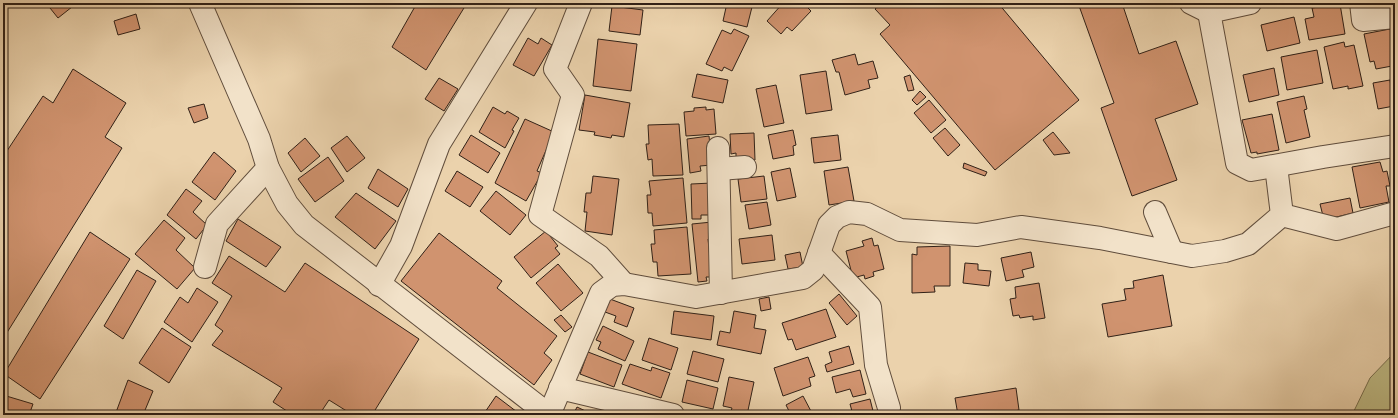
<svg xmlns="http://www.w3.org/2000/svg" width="1398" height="418" font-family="'IM FELL Great Primer',serif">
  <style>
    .green { fill: #beba84; stroke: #786e4e }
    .building { fill: #d0936f; stroke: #312117 }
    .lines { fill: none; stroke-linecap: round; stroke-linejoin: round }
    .minor-casing { stroke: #604d3c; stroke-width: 24 }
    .minor { stroke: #f2e2c9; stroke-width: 22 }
  </style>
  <rect width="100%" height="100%" fill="#ebd2ac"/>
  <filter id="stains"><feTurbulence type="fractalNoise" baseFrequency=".005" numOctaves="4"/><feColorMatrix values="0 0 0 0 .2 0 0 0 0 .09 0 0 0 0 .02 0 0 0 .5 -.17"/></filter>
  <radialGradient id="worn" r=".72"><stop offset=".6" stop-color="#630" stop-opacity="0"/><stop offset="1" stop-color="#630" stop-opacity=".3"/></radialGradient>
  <!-- green -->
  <path class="green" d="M1395 352V415H1352L1370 378Z"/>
  <!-- building -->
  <g class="building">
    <path d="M46 3H77L58 18Z"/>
    <path d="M417 3H467L426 70 392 47Z"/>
    <path d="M727 3H753L747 27 723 21Z"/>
    <path d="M783 3H803L811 11 792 31 787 27 781 34 767 21Z"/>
    <path d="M882 3H998L1079 100 995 170 880 34 890 25 875 9Z"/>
    <path d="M1078 3H1122L1139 54 1176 41 1198 104 1155 119 1177 180 1132 196 1101 108 1114 103Z"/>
    <path d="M1340 4 1345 34 1309 40 1305 19 1314 17 1312 8Z"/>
    <path d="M612 6 643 10 640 35 609 31Z"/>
    <path d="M136 14 140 29 118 35 114 21Z"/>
    <path d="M1294 17 1300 43 1267 51 1261 25Z"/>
    <path d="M1395 28V60H1391L1392 66 1376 69 1374 61 1370 62 1364 34Z"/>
    <path d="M734 29 749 36 732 71 724 67 722 71 706 64 722 30 731 34Z"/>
    <path d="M528 38 538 44 541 38 552 45 534 76 513 65Z"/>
    <path d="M598 39 637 44 631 91 593 86Z"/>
    <path d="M1344 42 1345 47 1354 45 1363 86 1348 89V86L1333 89 1324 47Z"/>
    <path d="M1317 50 1323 83 1287 90 1281 57Z"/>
    <path d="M855 54 858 65 873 61 878 78 868 80 870 88 845 95 839 72H836L832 60Z"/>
    <path d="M1274 68 1279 95 1249 102 1243 75Z"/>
    <path d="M73 69 126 103 105 137 122 148 3 339V157L43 96 53 103Z"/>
    <path d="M826 71 832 110 806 114 800 75Z"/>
    <path d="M697 74 728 80 723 103 692 97Z"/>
    <path d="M910 75 914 90 908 91 904 77Z"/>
    <path d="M439 78 458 89 444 111 425 99Z"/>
    <path d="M1390 80 1394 106 1378 109 1373 83Z"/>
    <path d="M776 85 784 123 764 127 756 89Z"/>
    <path d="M920 91 926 97 917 105 912 100Z"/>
    <path d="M585 95 630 103 624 137 612 135 611 138 594 135 595 132 579 130Z"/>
    <path d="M1304 96 1307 109 1304 110 1310 137 1286 143 1277 102Z"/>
    <path d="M929 100 946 120 931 133 914 113Z"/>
    <path d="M204 104 208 118 194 123 188 108Z"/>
    <path d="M493 107 505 114 507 111 519 118 512 130 514 131 505 148 479 132Z"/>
    <path d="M706 107V110L714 109 716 134 686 136 684 112 694 111V108Z"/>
    <path d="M1272 114 1279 150 1257 154V152L1251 153 1242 120Z"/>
    <path d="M525 119 554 132 537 171 542 173 526 201 495 183Z"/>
    <path d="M679 124 683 175 653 176 652 159 648 160 646 144H649L648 125Z"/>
    <path d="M945 128 960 145 948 156 933 138Z"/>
    <path d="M793 130 796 145 793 146 794 155 773 159 768 135Z"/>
    <path d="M1053 132 1070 153 1054 155 1043 140Z"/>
    <path d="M754 133 755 160H736V153L731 154 730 134Z"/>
    <path d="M471 135 500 153 488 173 459 155Z"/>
    <path d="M838 135 841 160 814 163 811 138Z"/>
    <path d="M347 136 365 158 347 172 331 148Z"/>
    <path d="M709 136 712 165 700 166 701 171 690 173 687 139Z"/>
    <path d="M305 138 320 156 301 172 288 153Z"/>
    <path d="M214 152 236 171 215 200 192 182Z"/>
    <path d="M328 157 344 181 315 202 298 179Z"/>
    <path d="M1380 162 1383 172 1387 171 1390 186H1386L1389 202 1360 208 1352 167Z"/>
    <path d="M964 163 987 172 985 176 963 168Z"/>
    <path d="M848 167 854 201 829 205 824 171Z"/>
    <path d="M790 168 796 197 777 201 771 172Z"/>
    <path d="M378 169 408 189 398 207 368 188Z"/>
    <path d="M457 171 483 187 470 207 445 191Z"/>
    <path d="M593 176 619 179 612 235 585 231 587 212H584L586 193H591Z"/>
    <path d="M764 176 767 199 741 202 738 179Z"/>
    <path d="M683 178 687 223 653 226 652 213H648L647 195H651L649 181Z"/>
    <path d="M712 183 713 215H701V219H692L691 184Z"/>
    <path d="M186 189 202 201 193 212 207 225 196 239 167 215Z"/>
    <path d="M496 191 526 215 510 235 480 211Z"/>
    <path d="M356 193 396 221 375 249 335 217Z"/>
    <path d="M1350 198 1353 213 1324 220 1320 204Z"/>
    <path d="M767 202 771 225 749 229 745 205Z"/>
    <path d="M238 219 281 247 266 267 226 241Z"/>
    <path d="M164 220 185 238 176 250 195 268 177 289 135 254Z"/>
    <path d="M712 222 713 239H708L712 277H706L707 281 698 282 692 224Z"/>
    <path d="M687 227 691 274 658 276 657 262H653L651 244H655L654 230Z"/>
    <path d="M546 231 558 246 555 248 560 254 531 278 514 257Z"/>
    <path d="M90 232 130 259 40 399 4 374Z"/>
    <path d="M439 233 502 281 497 288 557 336 544 353 552 360 534 385 401 281Z"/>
    <path d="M772 235 775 260 742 264 739 239Z"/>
    <path d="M872 238 874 246 878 245 884 269 873 272 874 276 865 279 864 275 853 278 846 251 864 246 862 241Z"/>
    <path d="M950 246V286H934L935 292 912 293V254L917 255V247Z"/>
    <path d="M800 252 803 267 788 269 785 255Z"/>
    <path d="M1031 252 1034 267 1022 270 1024 277 1006 281 1001 258Z"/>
    <path d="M229 256 285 292 305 263 419 339 372 415H353L329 400 319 415H293L273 402 282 388 212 345 223 331 215 325 232 296 212 283Z"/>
    <path d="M965 263 978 264V270L991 271 989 286 963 283Z"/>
    <path d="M558 264 583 293 561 311 536 283Z"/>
    <path d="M137 270 156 281 123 339 104 326Z"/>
    <path d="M1163 275 1172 326 1108 337 1102 304 1126 300 1124 289 1134 288 1133 281Z"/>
    <path d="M1039 283 1045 318 1033 320V316L1020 318 1019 315 1013 316 1010 299 1016 298 1015 287Z"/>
    <path d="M197 288 218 302 192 342 164 322 180 297 188 303Z"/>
    <path d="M839 294 857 316 847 325 829 303Z"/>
    <path d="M769 297 771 309 761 311 759 299Z"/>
    <path d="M610 299 634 308 627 327 614 322 616 316 605 312Z"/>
    <path d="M826 309 836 337 796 350 792 339 788 340 782 323Z"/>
    <path d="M674 311 714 316 711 340 671 334Z"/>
    <path d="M734 311 756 315 754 328 766 330 761 354 717 345 720 331 730 333Z"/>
    <path d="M561 315 572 327 565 332 554 320Z"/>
    <path d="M603 326 634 341 625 361 598 349 601 342 596 340Z"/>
    <path d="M162 328 191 347 169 383 139 363Z"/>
    <path d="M649 338 678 348 671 370 642 360Z"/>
    <path d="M849 346 854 364 827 372 825 365 832 362 829 352Z"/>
    <path d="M693 351 724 359 718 382 687 374Z"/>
    <path d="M588 352 622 365 614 387 580 374Z"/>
    <path d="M808 357 815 376 809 378 811 386 783 396 774 368Z"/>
    <path d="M630 364 651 371 652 367 670 373 661 398 622 384Z"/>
    <path d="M860 370 866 394 853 397 850 389 836 393 832 377Z"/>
    <path d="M729 377 754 382 747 415 730 414 732 408 723 406Z"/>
    <path d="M128 380 153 391 143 415H115Z"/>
    <path d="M687 380 718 388 713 409 682 402Z"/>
    <path d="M1016 388 1019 410 1004 413 1005 415H958L955 398Z"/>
    <path d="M3 395 33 404 29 415H3Z"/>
    <path d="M496 396 521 415H483Z"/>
    <path d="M803 396 813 415H791L786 405Z"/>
    <path d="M870 399 874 415H853L850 404Z"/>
    <path d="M577 407 594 415H573Z"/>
  </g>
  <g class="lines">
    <!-- minor casing -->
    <g class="minor-casing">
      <g id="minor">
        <path d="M200 3 259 139 268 168 287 204 304 225 549 415"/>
        <path d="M581 3 555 69 573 95 540 215 599 256 624 284"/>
        <path d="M1191 3 1209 12"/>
        <path d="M1250 3 1209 12 1237 163 1251 170 1323 157 1395 146"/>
        <path d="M1361 3 1363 20 1395 17"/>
        <path d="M718 148 721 293"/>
        <path d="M719 169 745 167"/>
        <path d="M1155 212 1172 252"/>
        <path d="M1282 215 1337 229 1395 213"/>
        <path d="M819 253 870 307 876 365 889 408"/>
        <path d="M205 267 217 224 268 168"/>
        <path d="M379 285 401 246 439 144 526 3"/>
        <path d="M560 388 673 415"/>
        <path d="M549 415 601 293 612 285 624 284 696 297 803 278 813 270 829 225 837 217 849 212 867 214 900 230 977 235 1021 227 1100 238 1192 256 1225 251 1248 244 1282 215 1276 166"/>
      </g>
    </g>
    <!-- minor -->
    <use href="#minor" class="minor"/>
  </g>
  <!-- margin -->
  <rect width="1398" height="418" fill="none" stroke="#ebd2ac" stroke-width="16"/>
  <rect x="4" y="4" width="1390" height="410" fill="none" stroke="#312117" stroke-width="2"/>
  <rect x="8" y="8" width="1382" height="402" fill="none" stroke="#312117"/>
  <rect width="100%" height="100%" filter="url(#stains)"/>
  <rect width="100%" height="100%" fill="url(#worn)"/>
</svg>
